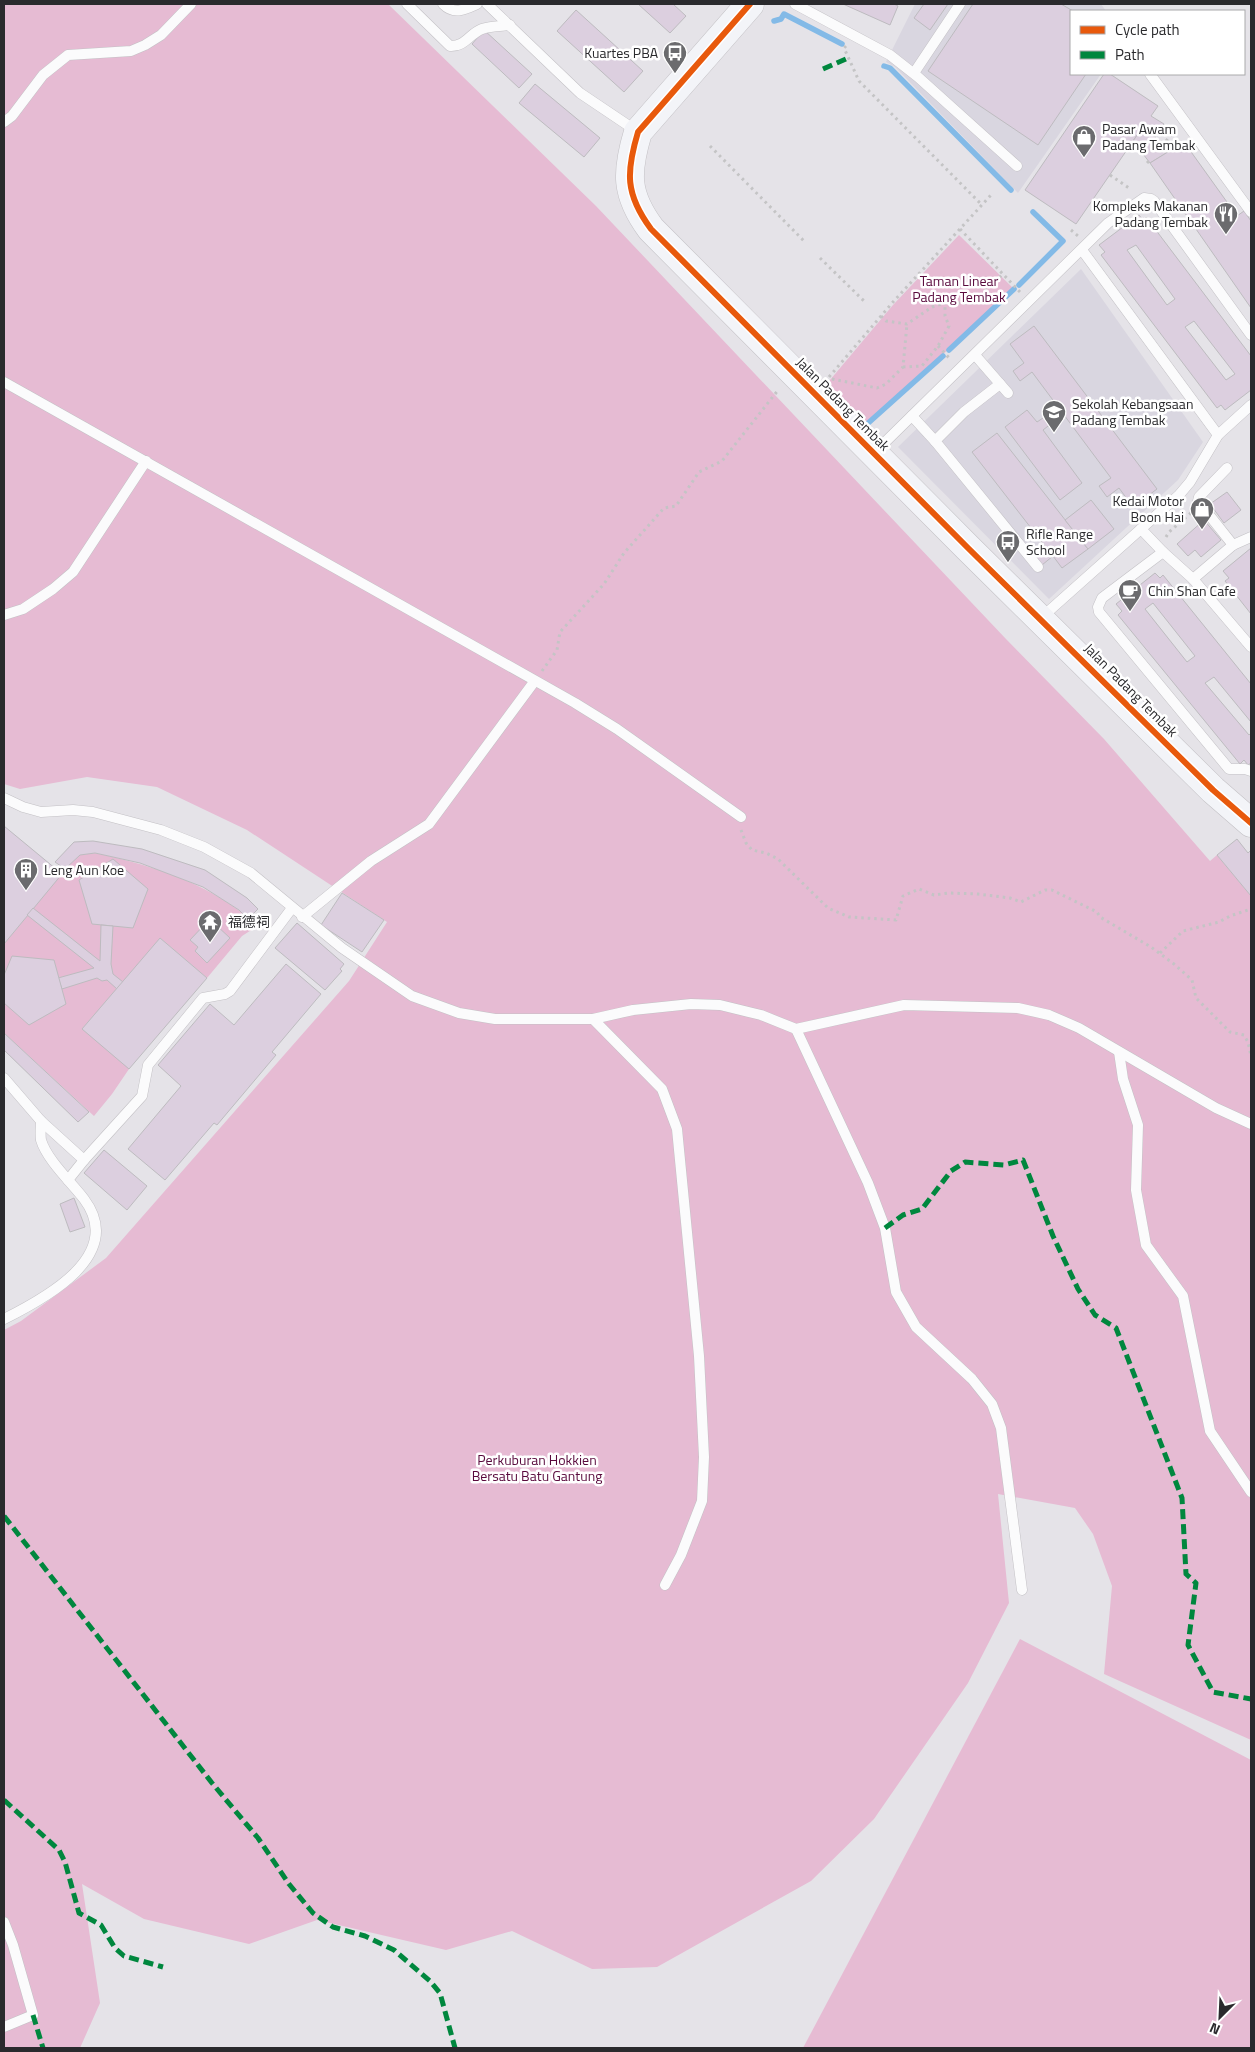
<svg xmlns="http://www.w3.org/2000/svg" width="1255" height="2052" font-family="'Titillium Web','Noto Sans SC',sans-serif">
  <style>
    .built { fill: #d9d6e0 }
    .green { fill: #e6bbd3 }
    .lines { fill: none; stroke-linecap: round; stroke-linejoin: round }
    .stream { stroke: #83bae7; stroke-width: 5.5 }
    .building { fill: #dccfdf; stroke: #bdbbbf; fill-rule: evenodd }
    .lane-casing { stroke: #c3c1c5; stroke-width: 11 }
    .secondary-casing { stroke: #c3c1c5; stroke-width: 29 }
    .path { stroke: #c4c4c5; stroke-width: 3; stroke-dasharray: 2.5 4; stroke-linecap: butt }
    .lane { stroke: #fbfbfc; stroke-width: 10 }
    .secondary { stroke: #f3f4f8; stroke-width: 28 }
    .quiet { stroke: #00873e; stroke-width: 5; stroke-dasharray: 10 5; stroke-linecap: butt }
    .cycleway-casing { stroke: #fff; stroke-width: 9 }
    .cycleway { stroke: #e8590c; stroke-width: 6 }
    .labels { text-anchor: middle; stroke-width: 5; stroke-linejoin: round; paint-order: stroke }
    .poi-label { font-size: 14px; fill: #2a2a2d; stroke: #fff; text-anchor: start }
    .park-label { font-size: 14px; fill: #590a3d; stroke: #fff }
    .street-label { font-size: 14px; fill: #2a2a2d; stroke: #fff }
  </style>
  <rect width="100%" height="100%" fill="#e5e3e8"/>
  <!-- built -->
  <g class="built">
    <path d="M915 4H1101L1106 11H1071V74H1101L1018 193 895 67 886 62Z"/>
    <path d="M1081 269 1203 442 1178 480 1049 599 898 447Z"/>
  </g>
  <!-- green -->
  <g class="green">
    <path d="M4 4H388L596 206 1006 639 1104 739 1210 861 1217 855 1251 896V1740L1104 1674 1112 1586 1093 1534 1075 1508 998 1494 1009 1603 968 1683 874 1819 811 1881 657 1967 592 1969 512 1931 446 1950 317 1920 249 1944 144 1919 82 1884 100 2003 80 2048H4V1330L21 1321 106 1258 349 981 387 922 247 830 157 787 87 777 20 789 4 784Z"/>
    <path d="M959 235 1014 289 866 425 828 385 830 380 893 305Z"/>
    <path d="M95 853C145 864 194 878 237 909 244 914 250 921 256 927L242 936 207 978 160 938 129 1069 112 1094 94 1116 4 1033V944L65 869 80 855Z"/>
    <path d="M1020 1639 1251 1760V2048H803Z"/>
  </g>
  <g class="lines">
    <!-- stream -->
    <g class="stream">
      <path d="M774 21 781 19 784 14 842 44"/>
      <path d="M884 66 890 68 1011 190"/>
      <path d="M1019 285 1063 241 1033 212"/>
      <path d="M949 350 1014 289"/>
      <path d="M866 425 943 356"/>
    </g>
  </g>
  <!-- building -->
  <g class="building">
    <path d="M638 4H673L686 16 670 33Z"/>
    <path d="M843 4H894L898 6 890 25Z"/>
    <path d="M924 4H948L930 30 914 18Z"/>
    <path d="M973 4H1061L1073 11H1071V74H1086L1038 145 928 71Z"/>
    <path d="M576 10 643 71 624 92 557 31Z"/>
    <path d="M484 30 532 74 519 88 472 44Z"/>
    <path d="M1104 74H1110L1158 106 1151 116 1164 124 1155 137 1142 128 1076 224 1025 190Z"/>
    <path d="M535 84 600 138 584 157 519 103Z"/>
    <path d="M1142 128 1155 137 1168 152 1150 163 1133 141Z"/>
    <path d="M1184 142 1237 216 1244 211 1251 221V308L1150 163Z"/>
    <path d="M1139 215 1143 220 1146 217 1251 356V390L1225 410 1221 405 1217 408 1101 255 1105 252 1099 245ZM1136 245 1175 299 1167 305 1127 250ZM1194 321 1235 374 1226 380 1185 327Z"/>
    <path d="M1034 326 1157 489 1133 507 1119 488 1107 497 1099 486 1111 478 1032 372 1020 381 1013 371 1024 363 1010 344Z"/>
    <path d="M1027 410 1037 422 1046 416 1052 423 1043 430 1082 483 1060 500 1005 427Z"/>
    <path d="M997 433 1088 549 1062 568 1053 556 1042 565 1034 554 1045 546 972 452Z"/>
    <path d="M1227 492 1241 510 1224 523 1210 504Z"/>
    <path d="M1091 500 1114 529 1088 549 1065 520Z"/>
    <path d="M1204 520 1221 540 1201 557 1195 550 1188 556 1177 544Z"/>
    <path d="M1251 548V614L1225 581 1229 578 1223 571Z"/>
    <path d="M1155 573 1160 578 1163 575 1251 684V722L1214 677 1205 683 1249 735 1251 733V763L1248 765 1244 760 1240 764 1118 615 1122 611 1116 604ZM1153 603 1195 656 1187 662 1145 609Z"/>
    <path d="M4 826 62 874 4 944Z"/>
    <path d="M1237 839 1248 853 1251 850V896L1217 855Z"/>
    <path d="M93 841 142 849 205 870 247 898 258 909 248 919 239 910 203 887 140 863 95 853 80 855 65 869 55 862 74 842Z"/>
    <path d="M113 859 148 889 133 928 92 924 79 880Z"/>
    <path d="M342 893 384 920 362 952 321 925Z"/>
    <path d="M33 908 100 961 101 925 113 926 111 964 113 974 123 982 117 989 107 980 102 981 97 978 62 989 58 978 94 968 27 915Z"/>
    <path d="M206 923 213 929 216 925 230 938 207 963 195 951 198 947 190 940Z"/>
    <path d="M297 923 344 964 340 969 342 971 325 990 275 948Z"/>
    <path d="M160 938 207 978 129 1069 82 1029Z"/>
    <path d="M12 956 54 960 66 1004 29 1025 4 1003V975Z"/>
    <path d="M286 964 321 994 272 1052 276 1055 217 1125 214 1123 165 1180 128 1149 181 1086 158 1065 210 1004 234 1025Z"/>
    <path d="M4 1033 89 1112 78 1122 4 1050Z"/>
    <path d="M104 1150 147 1186 127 1210 84 1173Z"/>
    <path d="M74 1198 85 1227 70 1232 60 1204Z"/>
  </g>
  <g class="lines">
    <!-- lane casing -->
    <g class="lane-casing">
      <g id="lane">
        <path d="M407 4 450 46C465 47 469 34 482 29 490 26 501 26 510 25"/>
        <path d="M443 4C454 15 464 10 477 4"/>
        <path d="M487 4 580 93 638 132"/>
        <path d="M795 4 890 55 918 77 1017 166"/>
        <path d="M914 73 960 4"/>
        <path d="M1150 74 1251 212"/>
        <path d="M4 122 12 116 43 75 68 55 131 51 145 45 161 35 191 4"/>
        <path d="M1082 250 1218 435"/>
        <path d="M975 355 1008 393"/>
        <path d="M4 382 575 703 617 729 741 817"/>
        <path d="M1000 384 964 412 935 441 1038 567"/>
        <path d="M912 416 935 441"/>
        <path d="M875 452 1108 223 1144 198 1151 199 1154 201 1251 335"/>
        <path d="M1227 468 1199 497 1198 501 1233 545"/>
        <path d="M1141 529 1163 552 1193 579 1251 647"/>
        <path d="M1163 552 1102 598 1098 607 1099 612 1229 769H1245L1251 771"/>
        <path d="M1193 579 1233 545 1251 537"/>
        <path d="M4 615 23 609 53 589 73 572 146 461"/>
        <path d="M1041 618 1179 495 1190 482 1218 435 1251 405"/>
        <path d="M4 798 23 807 41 812 73 810 93 812 161 830 204 847 251 873 342 948 412 996 459 1013 495 1019H593L633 1010 691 1004 720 1005 761 1015 796 1029 904 1005 1018 1008 1049 1015 1079 1028 1216 1108 1251 1124"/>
        <path d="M302 917 371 861 429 824 534 682"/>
        <path d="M593 1019 662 1089 677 1129 699 1356 704 1457 702 1501 681 1555 665 1585"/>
        <path d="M796 1029 868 1183 885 1228 896 1292 916 1327 972 1379 992 1404 1001 1428 1022 1590"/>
        <path d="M1119 1052 1123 1079 1138 1125 1136 1190 1146 1245 1183 1296 1210 1431 1251 1492"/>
        <path d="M4 1078 41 1121 84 1160 142 1096 148 1065 203 998 225 994 230 991 292 908"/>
        <path d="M68 1180 84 1160"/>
        <path d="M4 1319C46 1298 126 1255 84 1199 71 1182 47 1160 41 1140 40 1134 41 1126 41 1121"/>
        <path d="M4 1922 13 1945 33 2015 4 2027"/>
      </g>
    </g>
    <!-- secondary casing -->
    <g class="secondary-casing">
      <path id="secondary" d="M750 4 638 132C626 172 625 194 651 229L968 548 1213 790 1251 823"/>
    </g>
    <!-- path -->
    <g class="path">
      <path d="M846 46 844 48 859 81 982 205"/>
      <path d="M710 146 804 241"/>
      <path d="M1162 146 1176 129"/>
      <path d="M1147 163 1149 161"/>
      <path d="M1110 175 1129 188"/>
      <path d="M960 229 1020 292"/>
      <path d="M1071 230 1078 236"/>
      <path d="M820 258 864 301"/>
      <path d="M881 316 886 321 907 324 932 307 945 303H972L1003 274"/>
      <path d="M938 346 951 360"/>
      <path d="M903 367 922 366 938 346 949 326 945 316V303"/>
      <path d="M829 377 893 302 991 195"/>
      <path d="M832 379 877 388 886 384 903 367 907 324"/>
      <path d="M1166 537 1169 532 1192 512"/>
      <path d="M542 671 557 650 560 632 604 584 624 553 664 508 676 506 699 472 722 461 779 389"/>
      <path d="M741 830 746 843 752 850 766 853 778 859 828 908 849 917 896 920 903 896 919 889 934 895 949 893 978 894 1010 898 1021 902 1045 890H1052L1097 912 1100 917 1151 947 1174 964 1192 980 1196 998 1230 1032 1244 1035 1248 1042 1251 1056"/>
      <path d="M1160 953 1183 931 1219 922 1230 916 1251 909"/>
    </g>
    <!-- lane -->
    <use href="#lane" class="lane"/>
    <!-- secondary -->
    <use href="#secondary" class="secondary"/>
    <!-- quiet -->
    <g class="quiet">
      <path d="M823 69 848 58"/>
      <path d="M885 1228 903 1215 922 1209 951 1171 965 1162 1004 1165 1023 1160 1053 1236 1078 1289 1095 1315 1116 1328 1182 1498 1186 1574 1196 1583 1188 1645 1213 1692 1251 1699"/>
      <path d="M4 1516 212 1783 258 1838 289 1884 313 1913 333 1927 365 1936 394 1950 430 1981 440 1993 455 2048"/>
      <path d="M4 1800 59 1850 65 1862 79 1913 101 1925 115 1948 124 1956 163 1967"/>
      <path d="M33 2015 43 2048"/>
    </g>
    <!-- cycleway casing -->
    <g class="cycleway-casing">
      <path id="cycleway" d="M750 4 638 132C626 172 625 194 651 229L968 548 1213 790 1251 823"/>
    </g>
    <!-- cycleway -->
    <use href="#cycleway" class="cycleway"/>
  </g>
  <!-- icons -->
  <defs>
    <g id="bus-pin" transform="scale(1.25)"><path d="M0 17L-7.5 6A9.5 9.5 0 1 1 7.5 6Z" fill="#6b6b6e" stroke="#fff"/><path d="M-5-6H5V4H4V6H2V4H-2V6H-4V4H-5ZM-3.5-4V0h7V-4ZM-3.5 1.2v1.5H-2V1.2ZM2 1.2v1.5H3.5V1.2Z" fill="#fff"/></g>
    <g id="shop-pin" transform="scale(1.25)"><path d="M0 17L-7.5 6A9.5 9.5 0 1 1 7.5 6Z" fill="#6b6b6e" stroke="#fff"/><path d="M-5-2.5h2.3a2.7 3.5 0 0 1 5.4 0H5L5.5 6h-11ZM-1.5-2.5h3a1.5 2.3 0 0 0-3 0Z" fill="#fff"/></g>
    <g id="restaurant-pin" transform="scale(1.25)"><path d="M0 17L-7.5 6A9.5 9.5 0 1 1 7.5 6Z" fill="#6b6b6e" stroke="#fff"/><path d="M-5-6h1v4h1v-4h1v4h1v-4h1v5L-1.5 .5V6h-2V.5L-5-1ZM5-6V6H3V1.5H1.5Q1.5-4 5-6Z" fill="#fff"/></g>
    <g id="school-pin" transform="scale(1.25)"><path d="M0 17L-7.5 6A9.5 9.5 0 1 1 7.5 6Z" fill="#6b6b6e" stroke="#fff"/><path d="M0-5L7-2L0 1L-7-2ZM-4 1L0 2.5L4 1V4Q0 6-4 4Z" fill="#fff"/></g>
    <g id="cafe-pin" transform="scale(1.25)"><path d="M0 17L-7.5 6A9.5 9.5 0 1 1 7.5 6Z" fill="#6b6b6e" stroke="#fff"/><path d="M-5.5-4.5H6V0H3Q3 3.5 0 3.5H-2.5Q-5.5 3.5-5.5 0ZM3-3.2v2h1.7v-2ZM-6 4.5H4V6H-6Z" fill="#fff"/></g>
    <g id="building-pin" transform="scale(1.25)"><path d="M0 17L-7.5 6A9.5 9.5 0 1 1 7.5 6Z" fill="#6b6b6e" stroke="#fff"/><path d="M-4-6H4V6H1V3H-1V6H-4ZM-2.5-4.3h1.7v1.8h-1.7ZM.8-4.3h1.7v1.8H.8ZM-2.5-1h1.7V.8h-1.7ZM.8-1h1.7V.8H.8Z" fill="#fff"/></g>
    <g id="temple-pin" transform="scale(1.25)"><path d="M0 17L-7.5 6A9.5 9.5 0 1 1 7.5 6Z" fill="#6b6b6e" stroke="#fff"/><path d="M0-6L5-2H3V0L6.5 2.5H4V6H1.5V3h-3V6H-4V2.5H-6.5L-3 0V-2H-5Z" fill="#fff"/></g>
  </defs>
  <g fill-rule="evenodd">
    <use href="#bus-pin" x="675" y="53"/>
    <use href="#shop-pin" x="1084" y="137"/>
    <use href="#restaurant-pin" x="1226" y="214"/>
    <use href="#school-pin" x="1054" y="412"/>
    <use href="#shop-pin" x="1202" y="509"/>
    <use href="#bus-pin" x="1008" y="542"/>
    <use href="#cafe-pin" x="1130" y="591"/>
    <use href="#building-pin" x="26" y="870"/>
    <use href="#temple-pin" x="210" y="922"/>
  </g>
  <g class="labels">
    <!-- poi labels -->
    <g class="poi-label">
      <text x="658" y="58" text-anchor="end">Kuartes PBA</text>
      <text x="1102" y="134">Pasar Awam<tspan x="1102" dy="16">Padang Tembak</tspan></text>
      <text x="1208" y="211" text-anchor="end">Kompleks Makanan<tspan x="1208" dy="16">Padang Tembak</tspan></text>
      <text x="1072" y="409">Sekolah Kebangsaan<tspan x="1072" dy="16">Padang Tembak</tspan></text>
      <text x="1184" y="506" text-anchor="end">Kedai Motor<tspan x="1184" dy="16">Boon Hai</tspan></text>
      <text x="1026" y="539">Rifle Range<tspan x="1026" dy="16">School</tspan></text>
      <text x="1148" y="596">Chin Shan Cafe</text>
      <text x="44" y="875">Leng Aun Koe</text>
      <text x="228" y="927">福德祠</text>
    </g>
    <!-- park labels -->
    <g class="park-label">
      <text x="959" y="286">Taman Linear<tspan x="959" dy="16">Padang Tembak</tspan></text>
      <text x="537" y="1465">Perkuburan Hokkien<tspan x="537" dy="16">Bersatu Batu Gantung</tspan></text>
    </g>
    <!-- street labels -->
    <g class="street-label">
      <text transform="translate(843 404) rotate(45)" y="5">Jalan Padang Tembak</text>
      <text transform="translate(1131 690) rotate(45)" y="5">Jalan Padang Tembak</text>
    </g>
  </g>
  <!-- border -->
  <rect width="1255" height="2052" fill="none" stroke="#2a2a2d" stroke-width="10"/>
  <!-- legend -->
  <rect x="1070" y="10" width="175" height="65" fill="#ffffff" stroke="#aaaaab"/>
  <rect x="1080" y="26" width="25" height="8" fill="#e8590c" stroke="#aaaaab"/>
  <text x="1115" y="35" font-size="15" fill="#2a2a2d">Cycle path</text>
  <rect x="1080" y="51" width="25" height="8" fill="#00873e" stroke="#aaaaab"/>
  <text x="1115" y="60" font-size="15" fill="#2a2a2d">Path</text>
  <!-- north arrow -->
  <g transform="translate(1220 2017) rotate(204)" stroke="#ffffff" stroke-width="4" paint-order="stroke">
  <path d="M0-4L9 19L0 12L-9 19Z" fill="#2a2a2d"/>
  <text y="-8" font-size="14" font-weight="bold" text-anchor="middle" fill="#2a2a2d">N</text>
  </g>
</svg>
